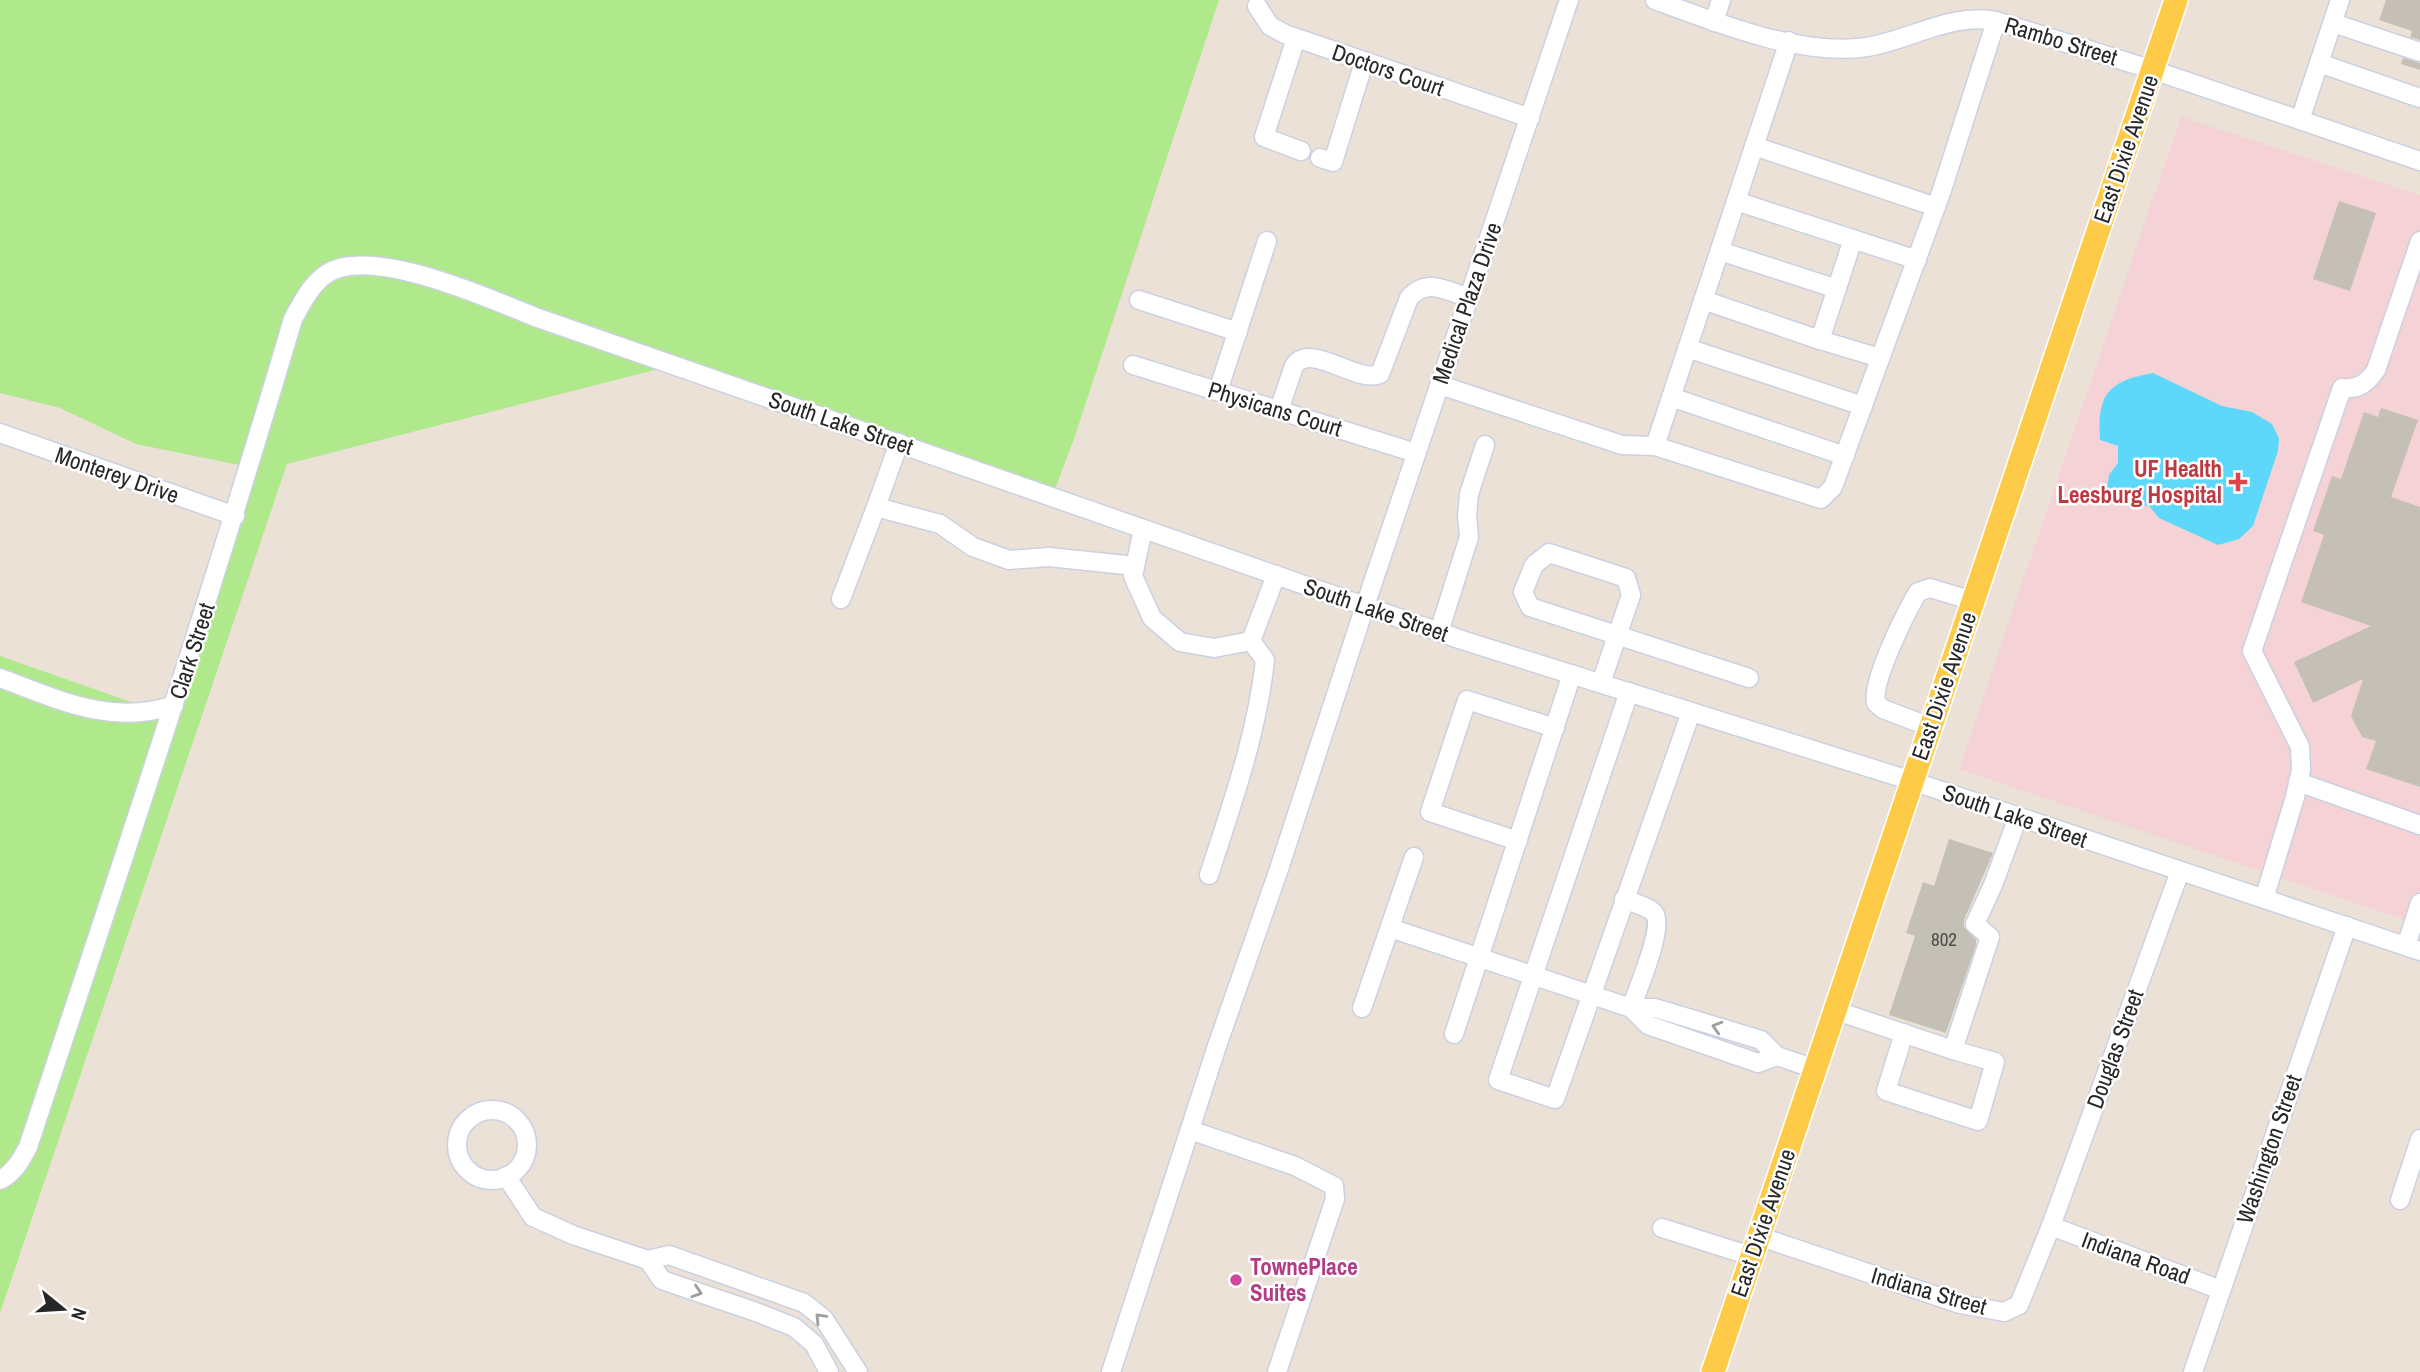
<svg xmlns="http://www.w3.org/2000/svg" width="2420" height="1372" font-family="'Archivo Narrow',sans-serif">
  <style>
    .medical { fill: #f4d2d5 }
    .green { fill: #b0e98c }
    .water { fill: #5dd8fa }
    .building { fill: #c5c0b6 }
    .lines { fill: none; stroke-linecap: round; stroke-linejoin: round }
    .minor-casing { stroke: #cbd1e2; stroke-width: 21 }
    .major-casing { stroke: #fff; stroke-width: 26 }
    .minor { stroke: #fff; stroke-width: 18 }
    .major { stroke: #fecb49; stroke-width: 23 }
    .oneway { stroke: #9e9e9e }
    .health-dot { fill: #e0444e; stroke: #fff; stroke-width: 2.5 }
    .hotel-dot { fill: #d1479c; stroke: #fff; stroke-width: 2.5 }
    .labels { text-anchor: middle; stroke-width: 5; stroke-linejoin: round; paint-order: stroke }
    .number-label { font-size: 19px; fill: #4e4d4b }
    .street-label { font-size: 23px; fill: #272727; stroke: #fff }
    .health-label { font-size: 23px; font-weight: bold; fill: #be3a42; stroke: #fff; text-anchor: end }
    .hotel-label { font-size: 23px; font-weight: bold; fill: #b23c85; stroke: #fff; text-anchor: start }
  </style>
  <rect width="100%" height="100%" fill="#ece1d6"/>
  <!-- medical -->
  <path class="medical" d="M2181 117 2420 195V925L1959 769Z"/>
  <!-- green -->
  <path class="green" d="M0 0H1219L1075 436 1052 497 674 365 287 464 0 1313V656L168 715 249 467 136 444 60 408 0 393Z"/>
  <!-- water -->
  <path class="water" d="M2153 373 2222 406 2252 412 2272 424 2279 438 2278 451 2253 526 2239 539 2218 545 2159 518 2149 506 2122 503 2107 489 2109 475 2118 463V446L2100 440C2097 394 2108 381 2153 373Z"/>
  <!-- building -->
  <g class="building">
    <path d="M2386 0H2420V40L2410 37 2412 31 2379 20Z"/>
    <path d="M2403 58 2420 63V70L2401 64Z"/>
    <path d="M2339 201 2376 213 2350 291 2313 279Z"/>
    <path d="M2381 408 2418 420 2391 497 2420 507V787L2366 769 2376 741 2362 737 2351 716 2363 679 2313 703 2294 662 2371 626 2301 602 2324 535 2313 531 2332 476 2341 479 2364 412 2378 417Z"/>
    <path d="M1949 839 1993 853 1964 920V927L1976 940V945L1946 1033 1889 1015 1915 936 1906 933 1923 882 1934 886Z"/>
  </g>
  <g class="lines">
    <!-- minor casing -->
    <g class="minor-casing">
      <g id="minor">
        <path d="M1655 0C1717 23 1801 57 1867 47 1910 40 1953 12 1996 21L2153 70 2420 161"/>
        <path d="M1257 6 1270 26 1285 34 1530 118"/>
        <path d="M1714 22 1721 0"/>
        <path d="M2333 23 2420 52"/>
        <path d="M1296 38 1264 137 1301 151"/>
        <path d="M2319 63 2340 0"/>
        <path d="M2300 120 2319 63 2420 98"/>
        <path d="M1754 146 1936 207"/>
        <path d="M1320 158 1333 162 1364 62"/>
        <path d="M1736 201 1917 260"/>
        <path d="M1853 239 1820 340 1880 358"/>
        <path d="M1720 251 1837 289"/>
        <path d="M1139 300 1238 332"/>
        <path d="M1703 300 1820 340"/>
        <path d="M1687 348 1863 406"/>
        <path d="M1133 365 1416 453"/>
        <path d="M1440 385 1622 445 1655 446 1821 499 1833 487 1942 190 1996 21"/>
        <path d="M1218 391 1267 241"/>
        <path d="M1671 397 1845 456"/>
        <path d="M1279 410 1294 366C1310 341 1357 384 1380 374L1409 298C1427 277 1447 291 1469 298"/>
        <path d="M0 433 235 516"/>
        <path d="M1655 446 1789 41"/>
        <path d="M876 507 899 443"/>
        <path d="M1143 529 1133 576 1152 618 1180 642 1214 648 1251 641 1276 575"/>
        <path d="M841 599 876 507 940 524 973 547 1009 560 1049 557 1135 566"/>
        <path d="M1439 632 1469 537 1467 516 1469 494 1485 445"/>
        <path d="M0 678C59 700 112 726 174 705"/>
        <path d="M1601 683 1631 595 1626 578 1549 553 1534 565 1523 592 1530 607 1749 678"/>
        <path d="M1629 692 1498 1080 1555 1099 1691 712"/>
        <path d="M1930 727 1883 709 1876 703C1871 682 1906 612 1918 592L1930 588 1973 601"/>
        <path d="M2298 782 2420 825"/>
        <path d="M1518 841 1430 812 1467 700 1555 728"/>
        <path d="M1209 875C1232 804 1257 734 1265 660L1251 641"/>
        <path d="M2264 899 2295 797 2301 770 2300 747 2252 651 2342 388C2358 390 2367 383 2376 370L2420 241"/>
        <path d="M1390 928 1631 1008C1637 991 1665 926 1654 913 1648 906 1632 903 1624 899"/>
        <path d="M2406 946 2420 903"/>
        <path d="M1362 1008 1414 857"/>
        <path d="M1834 1010 1953 1050 1990 937 1975 924 1993 885 2018 817"/>
        <path d="M1904 1033 1886 1091 1978 1121 1995 1062 1953 1050"/>
        <path d="M1454 1034 1572 674"/>
        <path d="M1777 1056 1758 1063 1648 1025 1631 1008H1655L1761 1040 1777 1056 1815 1069"/>
        <circle cx="492" cy="1145" r="35"/>
        <path d="M1190 1130 1295 1166 1334 1186 1335 1199 1277 1372"/>
        <path d="M506 1176 533 1217 573 1235 648 1260 669 1255 804 1303 824 1319 858 1372"/>
        <path d="M0 1180C14 1173 21 1160 28 1147 119 872 211 597 293 319 302 303 310 286 325 275 368 243 492 300 538 318L1465 641 1912 781 2420 951"/>
        <path d="M2400 1200 2420 1139"/>
        <path d="M2051 1226 2221 1290"/>
        <path d="M1662 1228 1751 1256"/>
        <path d="M1758 1236 1960 1304 2004 1312 2019 1305 2051 1226 2180 871"/>
        <path d="M648 1260 662 1280 756 1312 794 1327 814 1344 829 1372"/>
        <path d="M1111 1372 1217 1046 1279 869 1365 606 1569 0"/>
        <path d="M2193 1372 2347 926"/>
      </g>
    </g>
    <!-- major casing -->
    <g class="major-casing">
      <path id="major" d="M1713 1372 2176 0"/>
    </g>
    <!-- minor -->
    <use href="#minor" class="minor"/>
    <!-- major -->
    <use href="#major" class="major"/>
  </g>
  <!-- one-way arrows -->
  <defs><path id="oneway-chevron" d="M-2-3.5L2.5 0L-2 3.5" fill="none" stroke-width="1.6" stroke-linecap="round" stroke-linejoin="round" transform="scale(1.75)"/></defs>
  <g class="oneway">
    <use href="#oneway-chevron" transform="translate(1717 1027) rotate(-164)"/>
    <use href="#oneway-chevron" transform="translate(697 1292) rotate(18)"/>
    <use href="#oneway-chevron" transform="translate(820 1318) rotate(-134)"/>
  </g>
  <!-- markers -->
  <path class="health-dot" d="M2234.5 471.5h7v7h7v7h-7v7h-7v-7h-7v-7h7z"/>
  <circle class="hotel-dot" cx="1236" cy="1280" r="7"/>
  <g class="labels">
    <!-- number labels -->
    <g class="number-label">
      <text x="1944" y="946">802</text>
    </g>
    <!-- street labels -->
    <g class="street-label">
      <text transform="translate(2061 41) rotate(17)" y="8">Rambo Street</text>
      <text transform="translate(1388 70) rotate(19)" y="8">Doctors Court</text>
      <text transform="translate(2126 149) rotate(-71)" y="8">East Dixie Avenue</text>
      <text transform="translate(1467 303) rotate(-71)" y="8">Medical Plaza Drive</text>
      <text transform="translate(1275 409) rotate(17)" y="8">Physicans Court</text>
      <text transform="translate(841 423) rotate(19)" y="8">South Lake Street</text>
      <text transform="translate(117 475) rotate(19)" y="8">Monterey Drive</text>
      <text transform="translate(1376 610) rotate(19)" y="8">South Lake Street</text>
      <text transform="translate(192 651) rotate(-72)" y="8">Clark Street</text>
      <text transform="translate(1944 686) rotate(-71)" y="8">East Dixie Avenue</text>
      <text transform="translate(2015 816) rotate(19)" y="8">South Lake Street</text>
      <text transform="translate(2115 1049) rotate(-70)" y="8">Douglas Street</text>
      <text transform="translate(2269 1149) rotate(-71)" y="8">Washington Street</text>
      <text transform="translate(1763 1223) rotate(-71)" y="8">East Dixie Avenue</text>
      <text transform="translate(2136 1258) rotate(20)" y="8">Indiana Road</text>
      <text transform="translate(1929 1291) rotate(16)" y="8">Indiana Street</text>
    </g>
    <!-- health labels -->
    <g class="health-label">
      <text x="2222" y="477">UF Health<tspan x="2222" dy="26">Leesburg Hospital</tspan></text>
    </g>
    <!-- hotel labels -->
    <g class="hotel-label">
      <text x="1250" y="1275">TownePlace<tspan x="1250" dy="26">Suites</tspan></text>
    </g>
  </g>
  <!-- north arrow -->
  <g transform="translate(63 1309) rotate(108)" stroke="#ffffff" stroke-width="5" paint-order="stroke">
  <path d="M0-5L12 26L0 18L-12 26Z" fill="#272727"/>
  <text y="-10" font-size="19" font-weight="bold" text-anchor="middle" fill="#272727">N</text>
  </g>
</svg>
